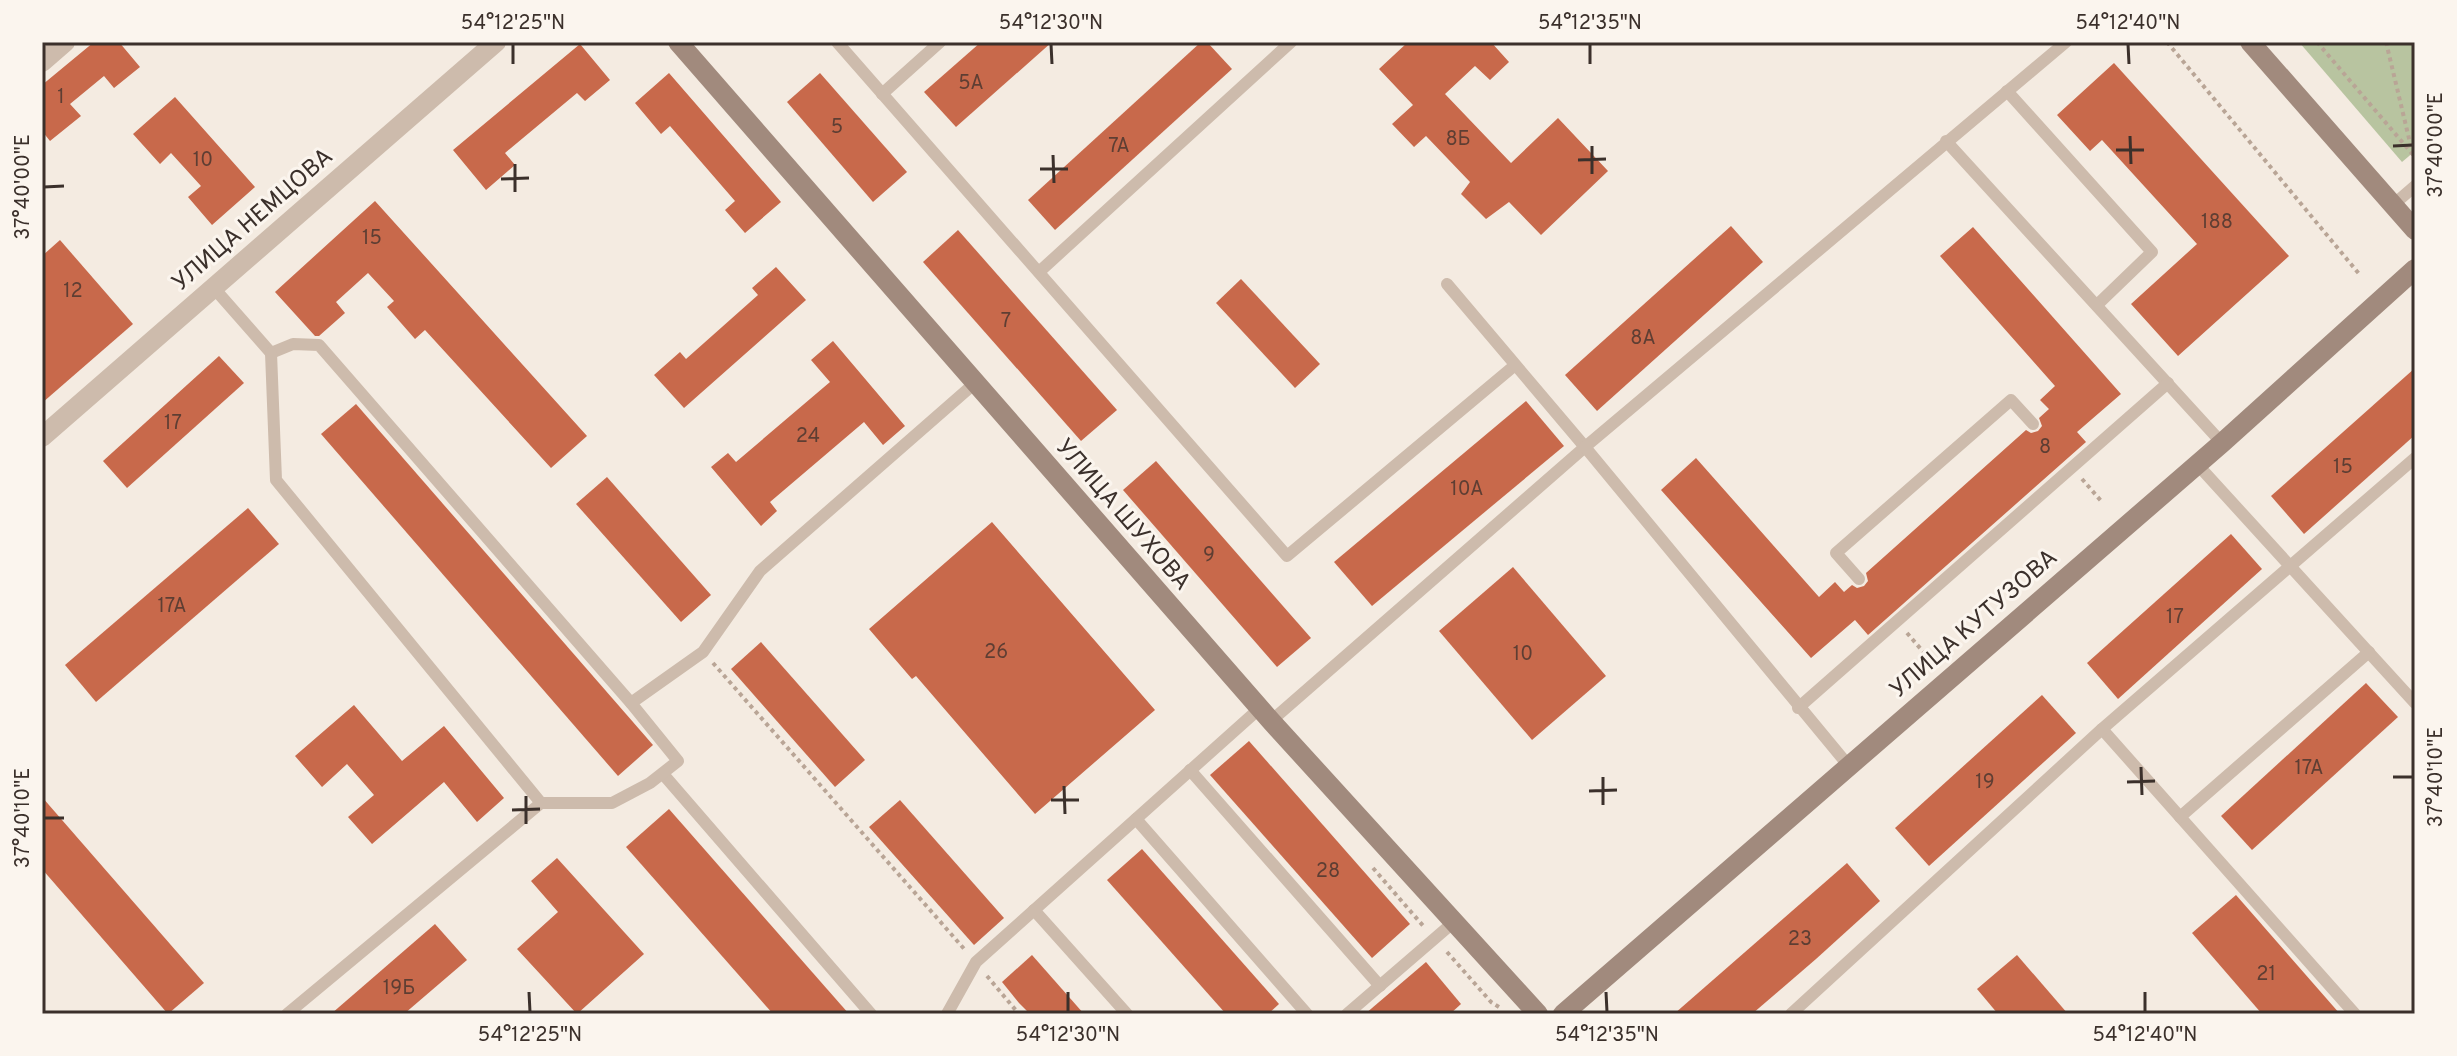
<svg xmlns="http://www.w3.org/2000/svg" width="2457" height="1056" font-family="Overpass,sans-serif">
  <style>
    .green { fill: #b8c4a0 }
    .building { fill: #c8694b }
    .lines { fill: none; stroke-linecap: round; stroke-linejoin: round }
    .path { stroke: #b9a596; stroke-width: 4; stroke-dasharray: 4 4; stroke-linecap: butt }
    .lane { stroke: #cdbbac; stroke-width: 12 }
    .street { stroke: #cdbbac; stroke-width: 20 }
    .secondary { stroke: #a18a7d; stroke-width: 20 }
    .ticks { fill: none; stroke: #3b302b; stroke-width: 3 }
    .labels { text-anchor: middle; stroke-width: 6; stroke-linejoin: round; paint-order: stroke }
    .number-label { font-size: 20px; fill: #5e3e33 }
    .street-label { font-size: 24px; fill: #3b302b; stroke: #fbf5ee }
    .neatline { fill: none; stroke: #3b302b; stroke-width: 3 }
    .ticks-label { font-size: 20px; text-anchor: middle; fill: #3b302b }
  </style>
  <rect width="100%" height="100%" fill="#f4ebe1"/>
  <!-- green -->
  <path class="green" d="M2299 42H2415V151L2402 162Z"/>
  <!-- building -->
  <g class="building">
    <path d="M94 42H119L140 67 114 88 104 76 70 104 81 116 50 141 42 131V85Z"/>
    <path d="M981 42H1052L956 127 924 92Z"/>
    <path d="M1201 42H1207L1232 69 1055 230 1028 200Z"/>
    <path d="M1408 42H1491L1509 62 1490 80 1475 66 1445 94 1511 163 1558 118 1608 171 1541 235 1509 202 1486 219 1461 194 1470 182 1426 136 1414 147 1392 124 1413 105 1379 69Z"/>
    <path d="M580 44 610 80 585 101 577 93 505 153 515 165 486 190 453 150Z"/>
    <path d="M2114 63 2289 256 2178 356 2131 304 2197 244 2102 140 2090 151 2057 115Z"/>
    <path d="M669 73 781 202 745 233 725 210 735 201 670 126 661 134 635 103Z"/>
    <path d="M820 73 907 172 873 202 787 102Z"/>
    <path d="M175 97 255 187 212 225 188 197 201 186 171 153 160 164 133 134Z"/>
    <path d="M375 201 587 436 551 468 425 330 415 339 387 307 394 301 368 273 336 302 345 313 319 336H315L275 292Z"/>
    <path d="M1731 226 1763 262 1597 411 1565 375Z"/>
    <path d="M1973 227 2121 394 2077 432 2086 442 1868 635 1855 620 1811 658 1661 490 1696 458 1819 597 1835 582 1844 592 1852 585 1857 588 1864 586 1868 581 1866 573 2026 430 2031 433 2038 431 2042 426 2039 418 2049 409 2040 400 2055 386 1940 256Z"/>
    <path d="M958 230 1117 410 1081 441 923 262Z"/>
    <path d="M60 240 133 324 42 403V256Z"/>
    <path d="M776 267 806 300 684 408 654 375 680 352 686 359 758 295 752 288Z"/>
    <path d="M1241 279 1320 364 1295 388 1216 303Z"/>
    <path d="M833 341 905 426 883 445 864 422 770 502 777 511 761 526 711 467 728 453 736 462 830 382 811 360Z"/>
    <path d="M219 356 244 383 127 488 103 461Z"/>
    <path d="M2415 368V435L2304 534 2271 496Z"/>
    <path d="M1526 401 1564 446 1372 606 1334 562Z"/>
    <path d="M356 404 653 745 618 776 321 434Z"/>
    <path d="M1156 461 1311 638 1277 667 1123 490Z"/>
    <path d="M607 477 711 595 681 622 576 504Z"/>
    <path d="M248 508 279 544 96 702 65 665Z"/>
    <path d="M992 522 1155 710 1035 814 916 676 912 679 869 629Z"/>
    <path d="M2231 534 2262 569 2118 699 2087 663Z"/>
    <path d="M1513 567 1606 676 1532 740 1439 631Z"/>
    <path d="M761 642 865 760 835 787 731 669Z"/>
    <path d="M2366 683 2398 717 2252 850 2221 816Z"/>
    <path d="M2042 695 2076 733 1929 866 1895 828Z"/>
    <path d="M354 705 402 761 444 726 504 798 477 822 444 782 372 844 348 817 374 795 347 764 322 787 295 756Z"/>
    <path d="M1249 741 1410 924 1372 958 1210 775Z"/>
    <path d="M42 797 204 983 168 1014 42 869Z"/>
    <path d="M900 800 1004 918 974 945 869 827Z"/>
    <path d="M669 809 849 1014H773L626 847Z"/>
    <path d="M1142 849 1279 1004 1268 1014H1226L1107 880Z"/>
    <path d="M557 858 644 954 577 1014 517 949 558 912 531 881Z"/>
    <path d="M1847 863 1880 901 1816 959 1752 1014H1674Z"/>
    <path d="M2236 895 2340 1014H2262L2192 933Z"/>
    <path d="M435 924 467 960 404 1014H331Z"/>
    <path d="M1032 955 1084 1014H1030L1019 1003 1002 982Z"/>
    <path d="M2017 955 2068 1014H1998L1977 989Z"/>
    <path d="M1426 962 1461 1004 1450 1014H1365Z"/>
  </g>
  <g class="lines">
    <!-- path -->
    <g class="path">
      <path d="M2167 42 2360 275"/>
      <path d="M2317 42 2415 157"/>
      <path d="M2386 42 2412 151"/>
      <path d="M2082 479 2102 502"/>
      <path d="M1907 633 1926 655"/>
      <path d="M713 663 966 951"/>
      <path d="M1373 868 1425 928"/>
      <path d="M1447 952 1491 1002 1502 1009"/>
      <path d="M987 976 1019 1014"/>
    </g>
    <!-- lane -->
    <g class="lane">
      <path d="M837 42 1287 556 1514 366"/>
      <path d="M2007 91 2152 252 2097 305"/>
      <path d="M882 94 940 42"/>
      <path d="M1946 141 2222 443"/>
      <path d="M2393 205 2415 186"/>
      <path d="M1039 272 1291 42"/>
      <path d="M213 287 271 353 293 344 319 345 631 703"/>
      <path d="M271 353 276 480 541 803"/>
      <path d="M2197 464 2415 703"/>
      <path d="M1859 579 1836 553 2011 400 2033 424"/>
      <path d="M1798 708 2168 383"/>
      <path d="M1271 721 1585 447 1447 284"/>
      <path d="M2102 729 2355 1014"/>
      <path d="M1848 765 1585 447 2066 42"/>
      <path d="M1190 770 1380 986"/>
      <path d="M663 774 871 1014"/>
      <path d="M2180 817 2369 652"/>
      <path d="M1136 819 1307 1014"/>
      <path d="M1034 910 1127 1014"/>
      <path d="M287 1014 541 803H612L650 783 678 761 631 703 703 652 760 571 975 383"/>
      <path d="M947 1014 976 962 1260 708"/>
      <path d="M1347 1014 1455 921"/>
      <path d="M1791 1014 2102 729 2415 458"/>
    </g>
    <!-- street -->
    <g class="street">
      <path d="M42 62 65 42"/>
      <path d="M42 437 496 42"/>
    </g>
    <!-- secondary -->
    <g class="secondary">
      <path d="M678 42 1271 721 1538 1014"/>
      <path d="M2250 42 2415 230"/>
      <path d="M1563 1014 2222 443 2415 269"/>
    </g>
  </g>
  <!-- ticks -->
  <path class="ticks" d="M513 44V64M1051 44 1052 64M1590 44V64M2128 44 2129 64M2130 136 2131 164M1592 146V174M2393 146 2413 145M2116 150H2144M1053 155 1054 183M1578 160 1606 159M515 164V192M1040 169H1068M501 179 529 178M44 187 64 186M2141 767 2142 795M1603 777V805M2393 777H2413M2127 782 2155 781M1064 786 1065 814M1589 791 1617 790M526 796V824M1051 800H1079M512 810 540 809M44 818H64M529 992 530 1012M1068 992V1012M1606 992 1607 1012M2145 992V1012"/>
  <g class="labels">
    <!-- number labels -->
    <g class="number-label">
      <text x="971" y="89">5А</text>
      <text x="61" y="103">1</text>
      <text x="837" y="133">5</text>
      <text x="1458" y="145">8Б</text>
      <text x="1119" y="152">7А</text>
      <text x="203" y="166">10</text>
      <text x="2217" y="228">188</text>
      <text x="372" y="244">15</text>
      <text x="73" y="297">12</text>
      <text x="1006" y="327">7</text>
      <text x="1643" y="344">8А</text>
      <text x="173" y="429">17</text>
      <text x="808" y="442">24</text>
      <text x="2045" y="453">8</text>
      <text x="2343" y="473">15</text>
      <text x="1467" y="495">10А</text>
      <text x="1209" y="561">9</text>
      <text x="172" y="612">17А</text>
      <text x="2175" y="623">17</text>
      <text x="996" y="658">26</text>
      <text x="1523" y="660">10</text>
      <text x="2309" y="774">17А</text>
      <text x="1985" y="788">19</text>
      <text x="1328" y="877">28</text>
      <text x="1800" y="945">23</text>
      <text x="2266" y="980">21</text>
      <text x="399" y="994">19Б</text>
    </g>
    <!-- street labels -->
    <g class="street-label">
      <text transform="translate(252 219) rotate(-41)" y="8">УЛИЦА НЕМЦОВА</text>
      <text transform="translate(1124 514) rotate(49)" y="8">УЛИЦА ШУХОВА</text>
      <text transform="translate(1973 623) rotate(-41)" y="8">УЛИЦА КУТУЗОВА</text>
    </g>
  </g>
  <!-- border -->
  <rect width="2457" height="1056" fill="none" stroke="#fbf5ee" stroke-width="88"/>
  <rect x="44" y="44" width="2369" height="968" class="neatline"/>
  <g class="ticks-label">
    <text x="513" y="29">54°12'25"N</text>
    <text x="1051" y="29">54°12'30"N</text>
    <text x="1590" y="29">54°12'35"N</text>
    <text x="2128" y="29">54°12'40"N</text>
    <text transform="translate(2435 145) rotate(-90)" y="7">37°40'00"E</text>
    <text transform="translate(22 187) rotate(-90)" y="7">37°40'00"E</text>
    <text transform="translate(2435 777) rotate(-90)" y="7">37°40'10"E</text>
    <text transform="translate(22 818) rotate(-90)" y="7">37°40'10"E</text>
    <text x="530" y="1041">54°12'25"N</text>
    <text x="1068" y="1041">54°12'30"N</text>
    <text x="1607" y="1041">54°12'35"N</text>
    <text x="2145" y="1041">54°12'40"N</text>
  </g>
</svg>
